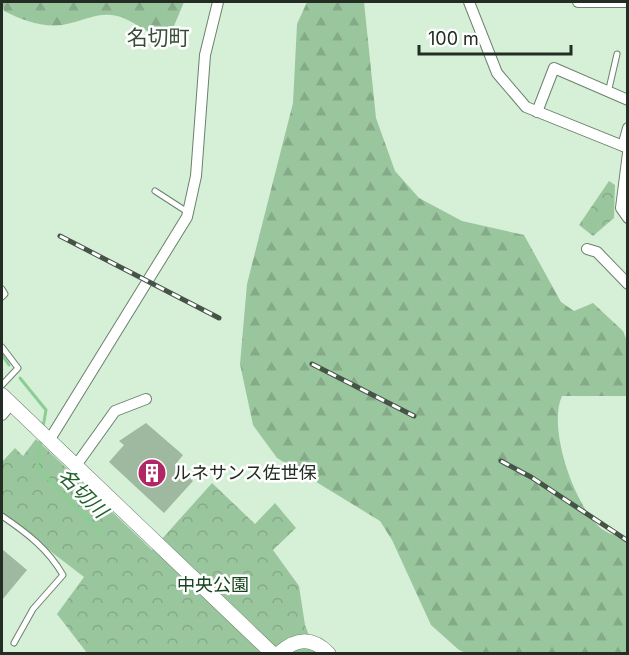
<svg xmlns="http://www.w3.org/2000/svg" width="629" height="655" font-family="Inter,'Noto Sans JP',sans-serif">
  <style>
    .forest { fill: url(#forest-firs) }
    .park { fill: url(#park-crowns) }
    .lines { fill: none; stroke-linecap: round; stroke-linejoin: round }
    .stream { stroke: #8ccd93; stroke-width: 3 }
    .building { fill: #9fb8a0 }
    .service-casing { stroke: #6b826d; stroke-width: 7 }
    .minor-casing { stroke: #6b826d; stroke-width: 12 }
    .tertiary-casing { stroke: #6b826d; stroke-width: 15 }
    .service { stroke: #fff; stroke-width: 5 }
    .minor { stroke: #fff; stroke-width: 10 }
    .tertiary { stroke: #fff; stroke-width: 14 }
    .rail-casing { stroke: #465448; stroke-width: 5 }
    .rail { stroke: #fff; stroke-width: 3; stroke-dasharray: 9; stroke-linecap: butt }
    .labels { text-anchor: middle; stroke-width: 5; stroke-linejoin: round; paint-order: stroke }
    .poi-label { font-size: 18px; fill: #232d24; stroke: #fff; text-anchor: start }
    .park-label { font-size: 18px; fill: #16441e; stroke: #fff }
    .water-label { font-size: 20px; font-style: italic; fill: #20622d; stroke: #fff }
    .quarter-label { font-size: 21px; fill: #384e3a; stroke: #fff }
  </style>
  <defs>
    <pattern id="forest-firs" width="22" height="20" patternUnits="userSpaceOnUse" patternTransform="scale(1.5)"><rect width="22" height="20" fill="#9ac69e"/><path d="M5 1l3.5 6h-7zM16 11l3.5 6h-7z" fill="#84aa88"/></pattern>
    <pattern id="park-crowns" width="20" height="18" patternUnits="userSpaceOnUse" patternTransform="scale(1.5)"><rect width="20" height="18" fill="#9ac69e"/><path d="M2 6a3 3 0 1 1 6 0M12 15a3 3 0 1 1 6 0" fill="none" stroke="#84aa88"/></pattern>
  </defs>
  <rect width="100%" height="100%" fill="#d6f0d8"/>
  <!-- forest -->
  <g class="forest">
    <path d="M2 2H184L174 26 161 36C142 32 131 17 111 15 98 13 83 20 71 23 48 30 24 21 4 11Z"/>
    <path d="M307 2H364L376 118 395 171 419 198 462 221 524 235 561 302 574 311 593 303 623 331 627 341V396H562C547 428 575 508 602 529 609 534 620 537 627 541V653L468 654 459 650 431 625 392 540 380 521 277 458 253 425 240 364 247 284 293 103 297 24Z"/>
  </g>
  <!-- park -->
  <g class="park">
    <path d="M609 181 615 185 614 218 593 236 579 225Z"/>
    <path d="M36 439 152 550 212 483 255 524 275 503 296 528 273 550 299 586 305 625 316 653H87L57 614 84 577 2 514V462L15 448 23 456Z"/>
  </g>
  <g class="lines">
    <!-- stream -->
    <g class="stream">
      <path d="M2 355 9 365"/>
      <path d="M20 378 46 410 43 427"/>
      <path d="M41 439 37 467 102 533"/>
    </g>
  </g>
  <!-- building -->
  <g class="building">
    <path d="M146 423 183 455 175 465 193 481 164 513 109 462 124 445 119 441Z"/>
    <path d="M2 549 27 570 2 600Z"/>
  </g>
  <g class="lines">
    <!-- service casing -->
    <g class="service-casing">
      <g id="service">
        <path d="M608 93 617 54"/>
        <path d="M155 191 189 213"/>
        <path d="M2 289 5 294 2 297"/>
        <path d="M2 347 18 368 2 385"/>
        <path d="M2 516C27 533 48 549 63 575L33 609 14 643"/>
      </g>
    </g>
    <!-- minor casing -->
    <g class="minor-casing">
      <g id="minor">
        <path d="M469 2 497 73 526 107 628 148"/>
        <path d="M578 2H628"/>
        <path d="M537 112 554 68 628 100"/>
        <path d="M623 146 628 128"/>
        <path d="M628 153 621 208 628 218"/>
        <path d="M587 249 597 252 628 284"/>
        <path d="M2 415 11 404"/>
        <path d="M50 439 187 217 196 176 205 55 218 2"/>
        <path d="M77 464 115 411 146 399"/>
      </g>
    </g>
    <!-- tertiary casing -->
    <g class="tertiary-casing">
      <g id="tertiary">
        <path d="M2 395 273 654"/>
        <path d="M278 654C296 638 312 636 329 654"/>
      </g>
    </g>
    <!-- service -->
    <use href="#service" class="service"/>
    <!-- minor -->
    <use href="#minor" class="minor"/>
    <!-- tertiary -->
    <use href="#tertiary" class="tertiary"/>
    <!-- rail casing -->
    <g class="rail-casing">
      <g id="rail">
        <path d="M60 236 219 318"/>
        <path d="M312 364 414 416"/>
        <path d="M501 461 531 477 628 541"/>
      </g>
    </g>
    <!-- rail -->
    <use href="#rail" class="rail"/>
  </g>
  <!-- icons -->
  <defs>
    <g id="building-disc" transform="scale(1.5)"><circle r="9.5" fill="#b02667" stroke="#fff"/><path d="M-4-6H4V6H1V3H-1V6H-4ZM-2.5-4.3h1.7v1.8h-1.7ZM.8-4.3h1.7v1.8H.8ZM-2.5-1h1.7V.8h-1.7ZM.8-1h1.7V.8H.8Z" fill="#fff"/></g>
  </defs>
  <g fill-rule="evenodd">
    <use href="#building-disc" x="152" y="473"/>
  </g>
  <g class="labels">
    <!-- poi labels -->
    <g class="poi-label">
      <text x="173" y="479">ルネサンス佐世保</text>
    </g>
    <!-- park labels -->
    <g class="park-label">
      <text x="213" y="591">中央公園</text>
    </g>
    <!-- water labels -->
    <g class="water-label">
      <text transform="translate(83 493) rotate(45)" y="7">名切川</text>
    </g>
    <!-- quarter labels -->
    <g class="quarter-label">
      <text x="158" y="45">名切町</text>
    </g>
  </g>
  <!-- border -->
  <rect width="629" height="655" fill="none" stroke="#232d24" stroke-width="6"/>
  <!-- scale -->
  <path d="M419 45v9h152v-9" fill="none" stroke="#232d24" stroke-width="3"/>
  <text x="428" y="45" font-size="18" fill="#232d24" stroke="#ffffff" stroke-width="4.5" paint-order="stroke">100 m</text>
</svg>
